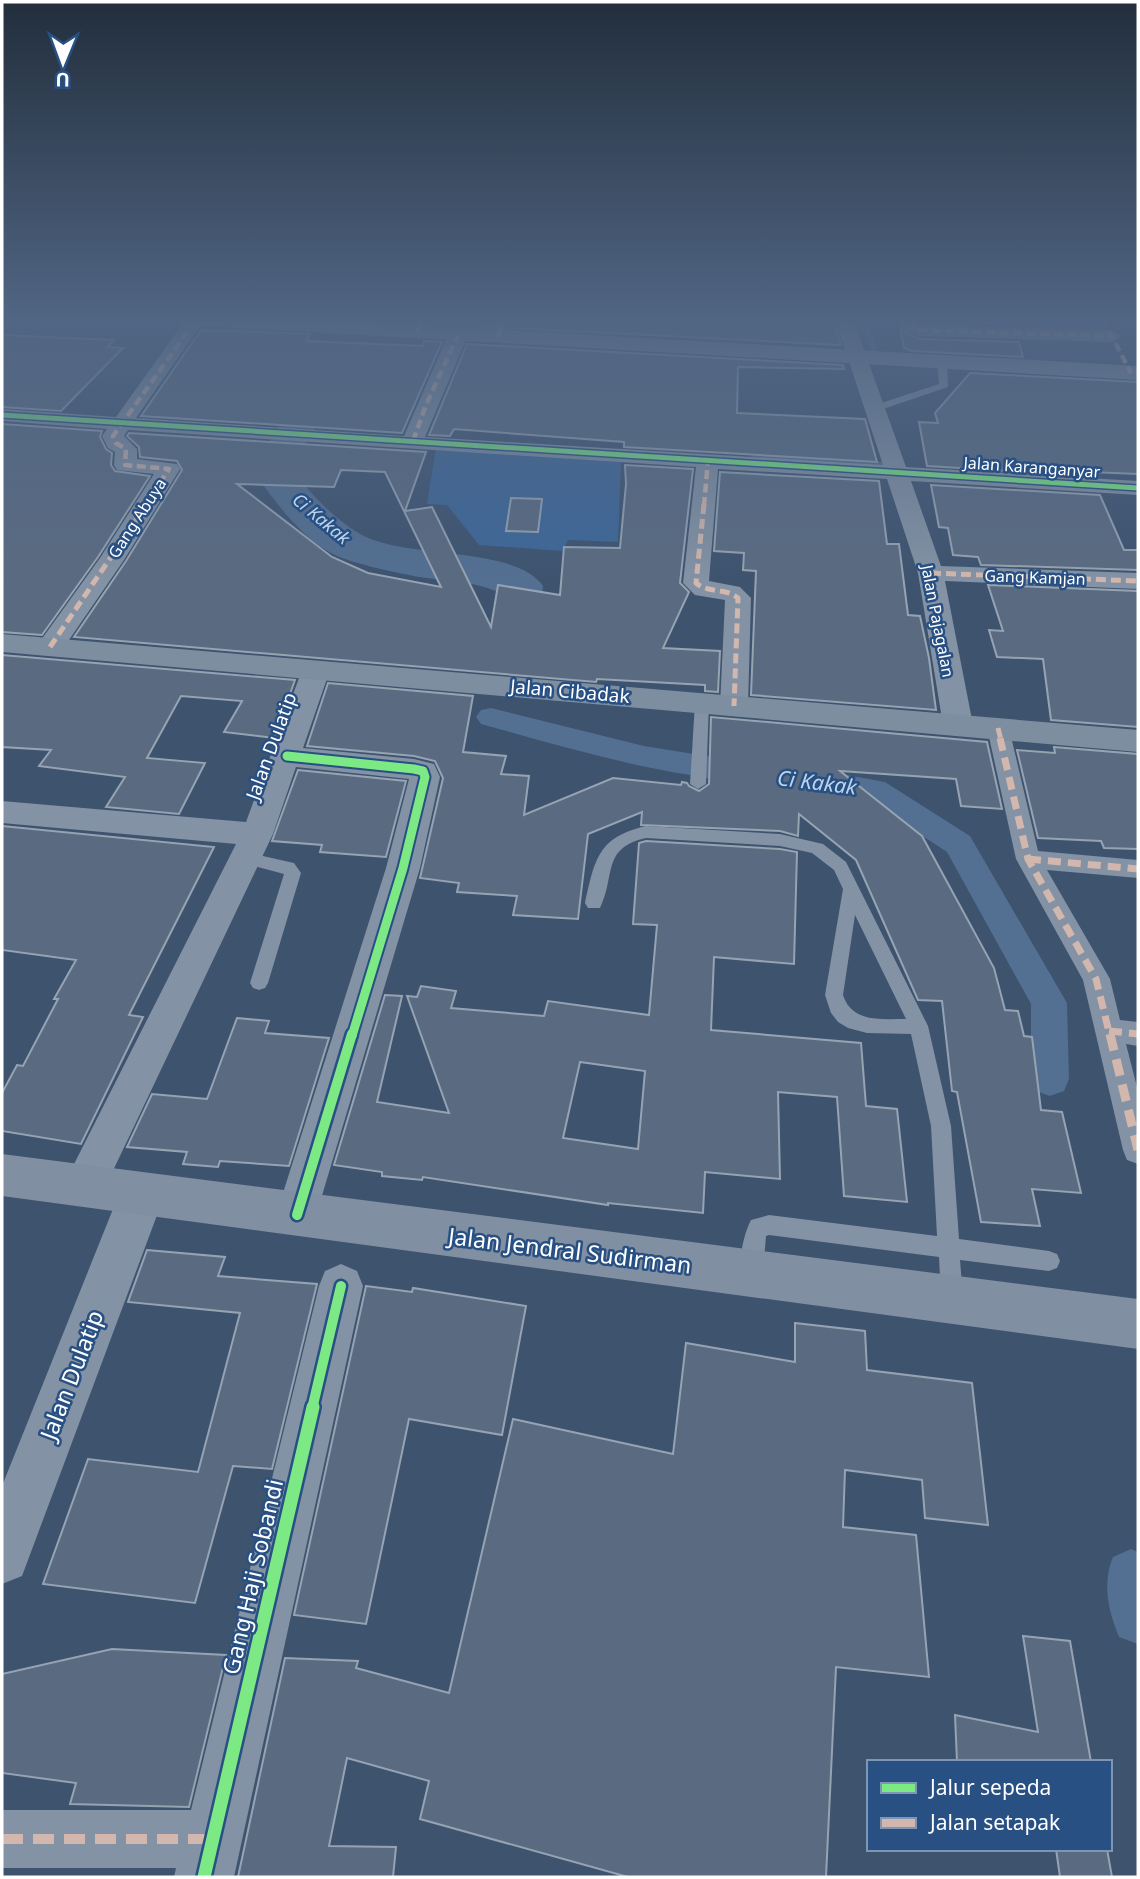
<svg xmlns="http://www.w3.org/2000/svg" width="1140" height="1879" font-family="'Noto Sans',sans-serif">
  <style>
    .green { fill: #3d6798 }
    .lines { fill: none; stroke-linecap: round; stroke-linejoin: round }
    .stream { fill: #536f91; fill-rule: evenodd }
    .canal { fill: #536f91; fill-rule: evenodd }
    .river { fill: #536f91; fill-rule: evenodd }
    .building { fill: #5a6b81; stroke: #96a3b2; stroke-width: 2; fill-rule: evenodd }
    .service { fill: #8392a4; fill-rule: evenodd }
    .pedestrian { fill: #8392a4; fill-rule: evenodd }
    .minor { fill: #8392a4; fill-rule: evenodd }
    .tertiary { fill: #8392a4; fill-rule: evenodd }
    .secondary { fill: #7e8ea1; fill-rule: evenodd }
    .primary { fill: #818fa2; fill-rule: evenodd }
    .quiet-far4 { stroke: #d1b7ad; stroke-width: 4.5; stroke-dasharray: 9 4.5; stroke-linecap: butt }
    .quiet-far3 { stroke: #d1b7ad; stroke-width: 5; stroke-dasharray: 10 5; stroke-linecap: butt }
    .quiet-far2 { stroke: #d1b7ad; stroke-width: 7; stroke-dasharray: 13 7; stroke-linecap: butt }
    .quiet-far1 { stroke: #d1b7ad; stroke-width: 9; stroke-dasharray: 17 9; stroke-linecap: butt }
    .quiet { stroke: #d1b7ad; stroke-width: 10; stroke-dasharray: 21 10; stroke-linecap: butt }
    .cycleway-far3-casing { stroke: #285083; stroke-width: 8 }
    .cycleway-far2-casing { stroke: #285083; stroke-width: 13 }
    .cycleway-far1-casing { stroke: #285083; stroke-width: 15 }
    .cycleway-casing { stroke: #285083; stroke-width: 18 }
    .cycleway-far3 { stroke: #7ce984; stroke-width: 5 }
    .cycleway-far2 { stroke: #7ce984; stroke-width: 9 }
    .cycleway-far1 { stroke: #7ce984; stroke-width: 10 }
    .cycleway { stroke: #7ce984; stroke-width: 13 }
    .labels { text-anchor: middle; stroke-width: 5; stroke-linejoin: round; paint-order: stroke }
    .far-street-label { font-size: 16px; fill: #fff; stroke: #285083 }
    .far-water-label { font-size: 18px; font-style: italic; fill: #bdd4ee; stroke: #285083 }
    .street-label { font-size: 19px; fill: #fff; stroke: #285083 }
    .water-label { font-size: 21px; font-style: italic; fill: #bdd4ee; stroke: #285083 }
    .near-street-label { font-size: 23px; fill: #fff; stroke: #285083 }
  </style>
  <rect width="100%" height="100%" fill="#3d536e"/>
  <!-- green -->
  <path class="green" d="M436 448 621 462 618 542 568 540 563 551 479 545 447 505 427 504Z"/>
  <g class="lines">
    <!-- stream -->
    <g class="stream">
      <path d="M861 319H867L877 353 872 352Z"/>
      <path d="M545 331 581 332 584 334 581 336 543 334V332Z"/>
      <path d="M753 455 886 462 889 464 886 466 751 458 750 457Z"/>
    </g>
    <!-- canal -->
    <g class="canal">
      <path d="M491 708 644 746 738 761 749 764 753 771 749 778C730 784 709 778 690 775 619 764 550 743 481 724L476 717 481 710Z"/>
      <path d="M814 769 885 782 970 836 1067 1003 1069 1079 1064 1091 1050 1096 1036 1091 1031 1079V1004L947 852 866 799 803 787 799 780 803 773Z"/>
      <path d="M1131 1549 1138 1552V1644L1119 1637C1108 1610 1102 1584 1113 1557Z"/>
    </g>
    <!-- river -->
    <path class="river" d="M241 319H274L260 348 264 352 328 367C348 394 311 427 301 453 299 459 298 467 296 474 313 497 339 523 364 536 409 559 516 546 543 586L535 657 528 667 511 672 494 667 487 657 498 592C473 581 445 581 419 577 398 573 354 564 335 555 303 540 276 503 256 475L263 452 296 397 298 380 240 367 225 349Z"/>
  </g>
  <!-- building -->
  <g class="building">
    <path d="M431 319H491L489 327 430 323Z"/>
    <path d="M514 319H833L841 345 512 328Z"/>
    <path d="M899 319H901L906 333 920 339 1019 342 1023 357 912 351 904 348Z"/>
    <path d="M925 319H1013L1014 324 926 321Z"/>
    <path d="M201 330 310 334 306 341 423 346 424 341 442 342 402 433 141 416Z"/>
    <path d="M2 335 114 340 108 347 123 348 61 411 2 407Z"/>
    <path d="M467 344 843 365 844 369 738 367 737 413 865 419 877 462 624 447V442L454 429 450 436 429 435Z"/>
    <path d="M970 373 1138 382V474L1090 472 1092 476 927 466 919 422 938 423 935 413Z"/>
    <path d="M2 424 102 431 100 437 106 449 112 453 111 465 115 471 150 476 98 557 42 635 2 632Z"/>
    <path d="M129 433 426 452 405 511 432 507 491 627 498 585 560 595 564 547 620 548 626 484 625 465 693 469 680 583 689 592 663 648 720 651 718 692 705 691V685L597 679 596 682 74 637 126 561 182 470 177 461 140 457 139 447 127 436ZM341 470 385 472 441 587 368 573 332 557 237 484 334 487Z"/>
    <path d="M720 472 879 481 887 544H899L908 615 920 616 929 658 936 710 751 695 756 571 743 570 744 553 714 551Z"/>
    <path d="M931 485 1100 495 1124 550H1138V570L981 565 978 557 953 555 948 528 939 527Z"/>
    <path d="M511 498 542 499 538 532 506 531Z"/>
    <path d="M988 585 1138 591V727L1051 720 1043 659 997 657 989 630 1003 631Z"/>
    <path d="M2 655 295 680 274 738 224 732 242 701 181 696 147 758 205 763 179 814 106 807 125 777 39 766 51 750 2 747Z"/>
    <path d="M328 683 473 696 463 752 506 756 501 774 529 776 524 815 613 778 681 785 682 782 687 783 689 786 699 791 709 784 711 717 987 742 1002 809 961 806 956 779 840 771 922 836 994 968 1005 1010 1018 1011 1024 1036 1032 1037 1041 1110 1062 1112 1081 1193 1032 1189 1040 1226 981 1222 957 1092 952 1091 942 1001 918 1000 856 860 799 814 798 836 780 831 641 825 642 812 588 834 578 919 513 915 517 896 457 892 459 883 420 878 443 778 435 761 414 756 307 746Z"/>
    <path d="M1054 747 1138 754V849L1104 848 1101 841 1038 838 1017 750 1055 753Z"/>
    <path d="M298 770 406 781 386 857 320 852 322 845 272 841Z"/>
    <path d="M2 826 214 847 129 1015 143 1017 81 1144 2 1131V1093L17 1065 23 1066 58 999H54L76 960 2 950Z"/>
    <path d="M646 841 780 849 797 852 794 964 714 957 711 1030 861 1043 866 1106 897 1109 907 1202 844 1196 837 1097 778 1092 780 1179 705 1172 703 1213 608 1203V1205L423 1177 422 1180 382 1176V1172L334 1165 385 995 402 996 377 1102 449 1113 407 996 417 997 421 986 456 991 451 1008 544 1016 548 1001 649 1015 657 925 633 924 639 843ZM580 1062 645 1071 638 1149 563 1138Z"/>
    <path d="M237 1018 269 1021 265 1033 329 1038 289 1166 220 1161 218 1167 183 1164 187 1152 127 1147 152 1094 207 1099Z"/>
    <path d="M147 1250 225 1257 218 1276 317 1284 272 1469 233 1466 195 1603 43 1584 88 1459 198 1472 240 1313 128 1302Z"/>
    <path d="M366 1286 412 1292 413 1288 526 1306 502 1435 409 1419 366 1624 294 1615Z"/>
    <path d="M795 1323 865 1331 867 1370 972 1383 988 1525 925 1518 922 1480 845 1470 843 1527 916 1535 929 1677 836 1667 826 1877H628L420 1819 429 1781 347 1758 329 1846 396 1847 393 1877H238L285 1658 358 1661 356 1668 449 1693 513 1419 673 1454 686 1343 795 1362Z"/>
    <path d="M1023 1636 1070 1641 1091 1762H957L955 1715 1038 1732Z"/>
    <path d="M112 1649 226 1655 189 1807 70 1804 76 1783 2 1773V1674Z"/>
    <path d="M1056 1849H1107L1112 1877H1060Z"/>
  </g>
  <g class="lines">
    <!-- service -->
    <g class="service">
      <path d="M942 359 947 362 948 387 880 410H872V406L939 384 937 362Z"/>
      <path d="M702 698 709 703 706 784 698 789 690 784 695 703Z"/>
      <path d="M646 826 780 834 823 844 846 862 928 1026 951 1126 959 1239 1049 1251 1057 1254 1060 1261 1057 1268 1049 1271 960 1260 963 1297 960 1305 952 1308 944 1305 941 1297 939 1257 769 1235 766 1236 763 1272 760 1280 752 1283 744 1280C737 1262 743 1236 751 1220L769 1215 937 1236 931 1126 911 1034 867 1033 848 1028 838 1022 831 1013 825 995 843 889 834 870 812 853 780 846 646 838C601 848 616 876 600 908H588L585 903C595 859 598 837 646 826ZM855 915 906 1019C881 1019 852 1023 843 995Z"/>
      <path d="M245 852 294 863 301 873 268 983 265 988 259 990 253 988 250 983 284 874 239 862 237 858 239 854Z"/>
    </g>
    <!-- pedestrian -->
    <path class="pedestrian" d="M998 721 1006 723 1009 728 1038 851 1138 860V878L1047 870 1110 979 1120 1020 1138 1022V1046L1126 1044 1138 1091V1164L1127 1160 1123 1150 1083 980 1016 859 987 728 990 723Z"/>
    <!-- minor -->
    <g class="minor">
      <path d="M186 319H205L136 418 404 436 448 335 458 329 468 335 425 437 883 465 835 319H853L906 467 1138 481V495L911 481 941 566 1138 573V589L945 581 973 725 968 732 958 735 948 732 943 725 918 573 887 479 718 469 709 581 740 587 751 598 748 706 744 713 734 715 724 713 720 706 725 600 695 595 683 583 696 467 128 430 124 436 137 449V459L177 464 180 469 124 560 60 653 50 655 40 653 36 647 100 558 154 474 117 470 114 465 115 452 108 448 102 436 107 429 2 421V409L116 417Z"/>
      <path d="M494 319H512L505 341H491L488 337Z"/>
      <path d="M904 319H922L924 324 1112 330 1122 336 1112 342 920 336 907 331Z"/>
      <path d="M316 661 326 664 330 670 303 748 414 759 434 764 440 777 420 868 312 1229 297 1235 282 1229 276 1215 386 868 409 779 296 767 273 834 100 1198 85 1204 70 1198 64 1185 70 1172 236 844 2 823V801L246 822 302 670 306 664Z"/>
      <path d="M341 1264 357 1271 363 1286 234 1877H174L176 1868H2V1810H191L319 1286 325 1271Z"/>
    </g>
    <!-- tertiary -->
    <g class="tertiary">
      <path d="M183 319H309L1138 366V380L193 325Z"/>
      <path d="M142 1173 158 1179 165 1194 22 1576 2 1584V1486L119 1194 126 1179Z"/>
    </g>
    <!-- secondary -->
    <path class="secondary" d="M2 634 1138 730V752L2 652Z"/>
    <!-- primary -->
    <path class="primary" d="M2 1154 1138 1299V1349L2 1196Z"/>
    <!-- quiet-far4 -->
    <g class="quiet-far4">
      <path d="M913 319 914 327 920 330 1112 336"/>
      <path d="M1103 319 1131 373"/>
      <path d="M417 332 424 319"/>
      <path d="M498 337 503 319"/>
      <path d="M413 441 426 405 458 335"/>
      <path d="M145 506 169 469 125 465 126 449 116 443 113 436 196 320"/>
      <path d="M704 506 708 460"/>
    </g>
    <!-- quiet-far3 -->
    <g class="quiet-far3">
      <path d="M704 504 696 583C709 594 725 587 738 598L734 706"/>
      <path d="M931 573 1138 581"/>
      <path d="M50 647 147 504"/>
      <path d="M998 728 1001 740"/>
    </g>
    <!-- quiet-far2 -->
    <g class="quiet-far2">
      <path d="M1000 738 1028 859 1096 979 1110 1036"/>
      <path d="M1028 859 1138 869"/>
      <path d="M1109 1031 1138 1034"/>
    </g>
    <!-- quiet-far1 -->
    <path class="quiet-far1" d="M1110 1034 1138 1150"/>
    <!-- quiet -->
    <path class="quiet" d="M2 1839H213"/>
    <!-- cycleway-far3 casing -->
    <g class="cycleway-far3-casing">
      <path id="cycleway-far3" d="M2 415 1138 488"/>
    </g>
    <!-- cycleway-far2 casing -->
    <g class="cycleway-far2-casing">
      <path id="cycleway-far2" d="M287 756 414 769 423 771 425 777 403 868 352 1036"/>
    </g>
    <!-- cycleway-far1 casing -->
    <g class="cycleway-far1-casing">
      <g id="cycleway-far1">
        <path d="M297 1215 352 1034"/>
        <path d="M312 1409 341 1286"/>
      </g>
    </g>
    <!-- cycleway casing -->
    <g class="cycleway-casing">
      <path id="cycleway" d="M204 1877 313 1407"/>
    </g>
    <!-- cycleway-far3 -->
    <use href="#cycleway-far3" class="cycleway-far3"/>
    <!-- cycleway-far2 -->
    <use href="#cycleway-far2" class="cycleway-far2"/>
    <!-- cycleway-far1 -->
    <use href="#cycleway-far1" class="cycleway-far1"/>
    <!-- cycleway -->
    <use href="#cycleway" class="cycleway"/>
  </g>
  <!-- sky -->
  <linearGradient id="sky" x2="0" y2="1"><stop stop-color="#222e3c"/><stop offset="0.55" stop-color="#516684"/><stop offset="1" stop-color="#516684" stop-opacity="0"/></linearGradient>
  <rect width="1140" height="582" fill="url(#sky)"/>
  <g class="labels">
    <!-- far-street labels -->
    <g class="far-street-label">
      <text transform="translate(1032 467) rotate(4)" y="6">Jalan Karanganyar</text>
      <text transform="translate(137 518) rotate(-57)" y="6">Gang Abuya</text>
      <text transform="translate(1035 577) rotate(2)" y="6">Gang Kamjan</text>
      <text transform="translate(938 621) rotate(79)" y="6">Jalan Pajagalan</text>
    </g>
    <!-- far-water labels -->
    <g class="far-water-label">
      <text transform="translate(321 519) rotate(40)" y="6">Ci Kakak</text>
    </g>
    <!-- street labels -->
    <g class="street-label">
      <text transform="translate(570 691) rotate(5)" y="7">Jalan Cibadak</text>
      <text transform="translate(271 746) rotate(-70)" y="7">Jalan Dulatip</text>
    </g>
    <!-- water labels -->
    <g class="water-label">
      <text transform="translate(817 783) rotate(7)" y="7">Ci Kakak</text>
    </g>
    <!-- near-street labels -->
    <g class="near-street-label">
      <text transform="translate(570 1251) rotate(7)" y="8">Jalan Jendral Sudirman</text>
      <text transform="translate(72 1375) rotate(-69)" y="8">Jalan Dulatip</text>
      <text transform="translate(253 1577) rotate(-77)" y="8">Gang Haji Sobandi</text>
    </g>
  </g>
  <!-- border -->
  <rect width="1140" height="1879" fill="none" stroke="#ffffff" stroke-width="7"/>
  <!-- legend -->
  <rect x="867" y="1760" width="245" height="91" fill="#285083" stroke="#7e96b5" stroke-width="2"/>
  <rect x="881" y="1783" width="35" height="10" fill="#7ce984" stroke="#7e96b5" stroke-width="2"/>
  <text x="930" y="1795" font-size="21" fill="#ffffff">Jalur sepeda</text>
  <rect x="881" y="1818" width="35" height="10" fill="#d1b7ad" stroke="#7e96b5" stroke-width="2"/>
  <text x="930" y="1830" font-size="21" fill="#ffffff">Jalan setapak</text>
  <!-- north arrow -->
  <g transform="translate(63 63) rotate(181)" stroke="#285083" stroke-width="5" paint-order="stroke">
  <path d="M0-5L12 26L0 18L-12 26Z" fill="#ffffff"/>
  <text y="-10" font-size="19" font-weight="bold" text-anchor="middle" fill="#ffffff">U</text>
  </g>
</svg>
